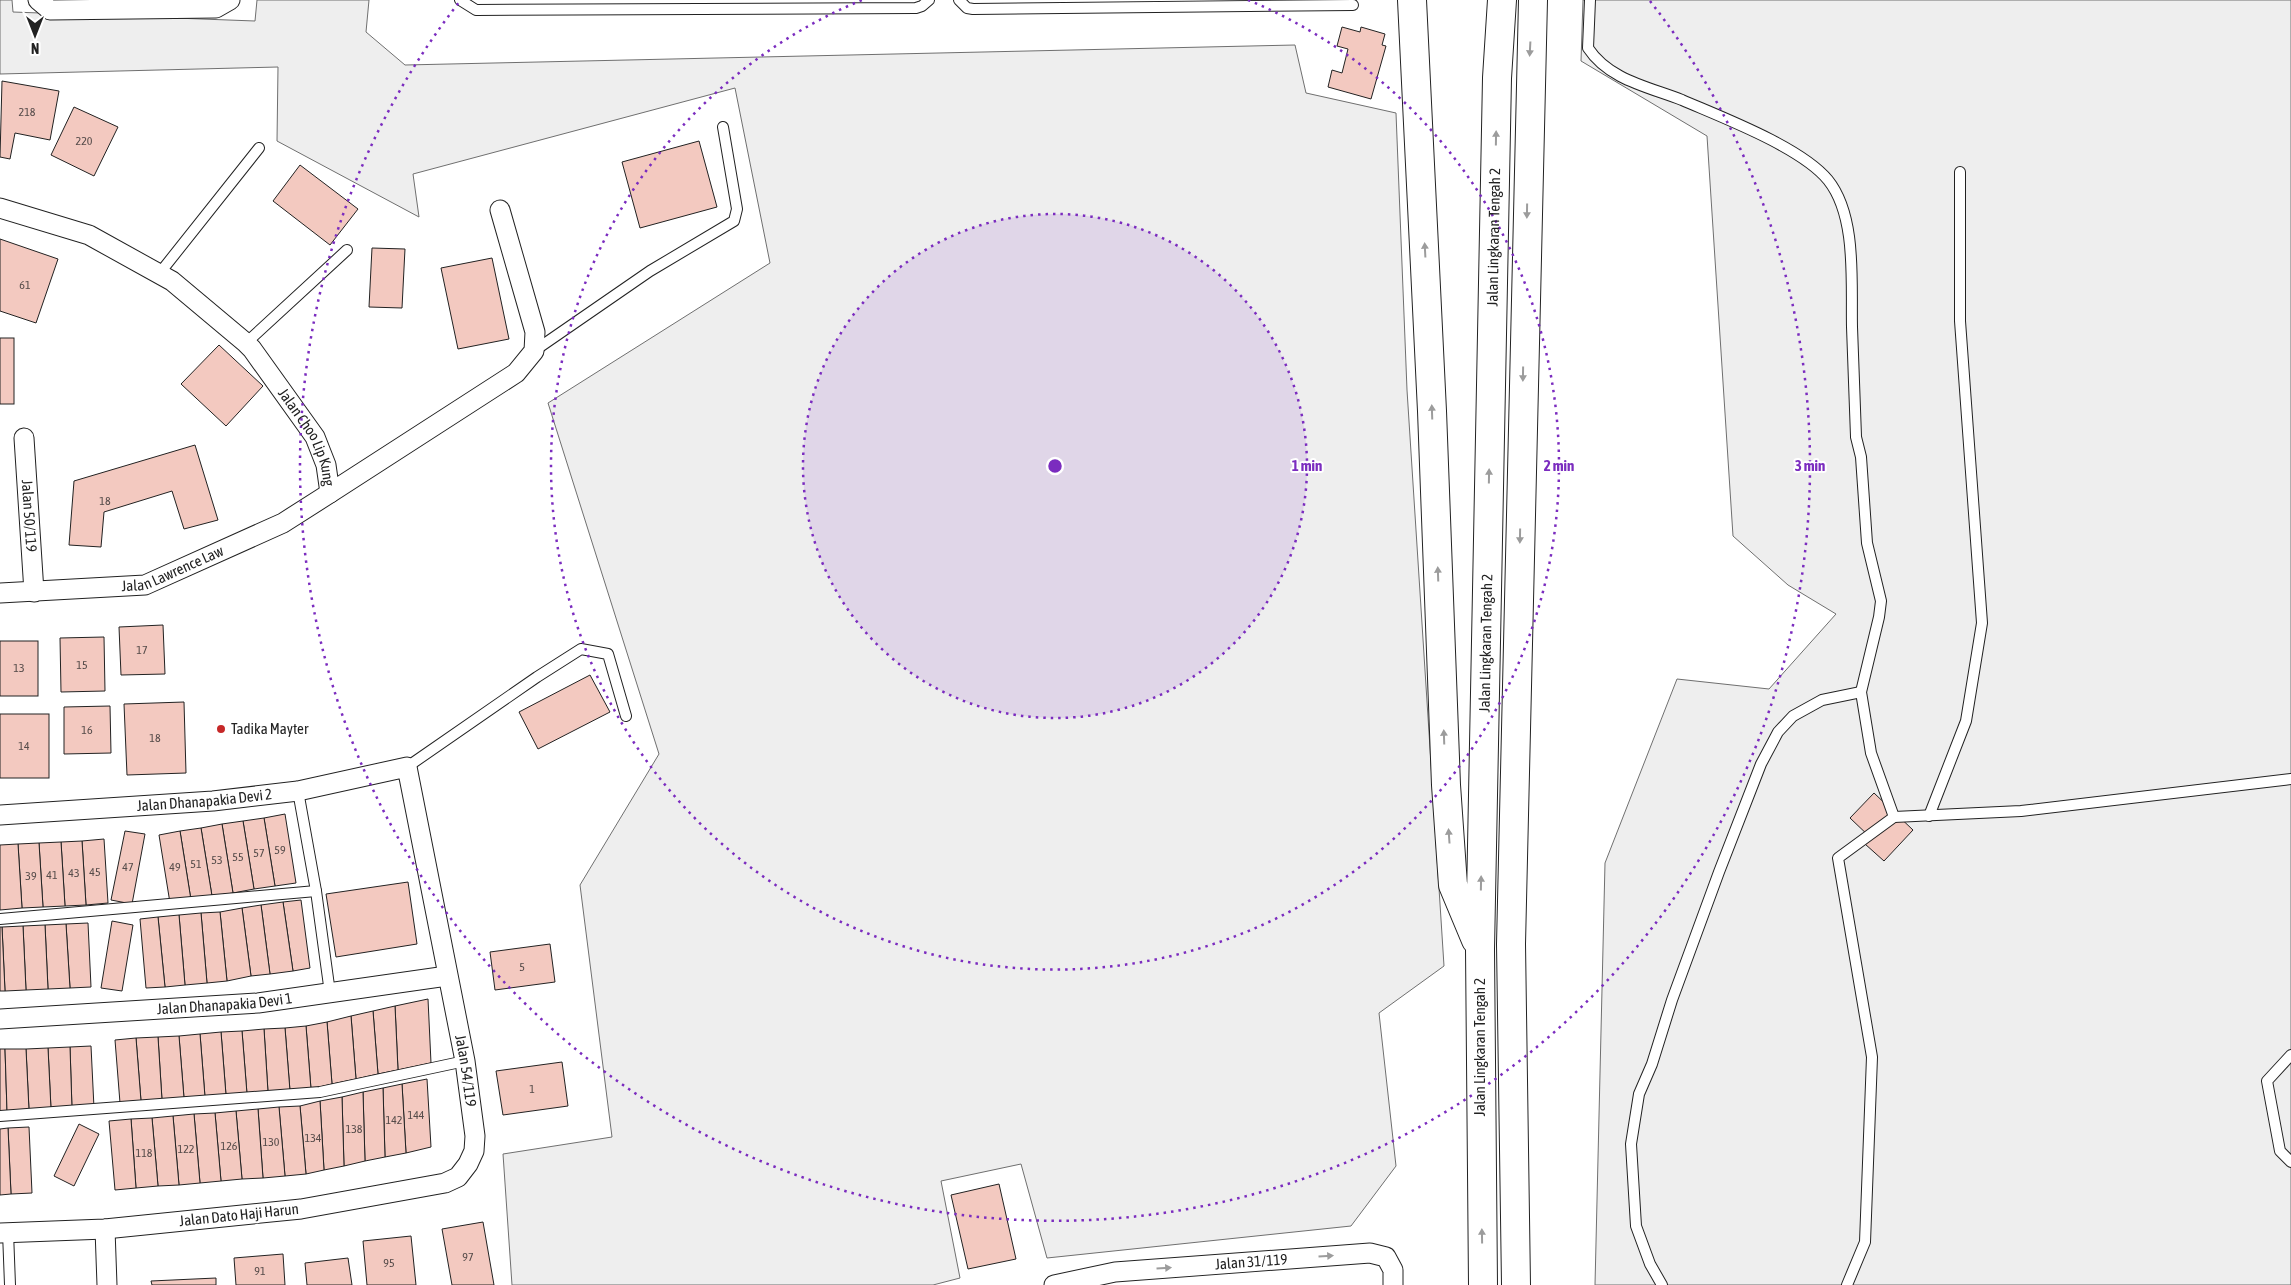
<svg xmlns="http://www.w3.org/2000/svg" width="2291" height="1285" font-family="'Asap Condensed',sans-serif">
  <style>
    .green { fill: #eee; stroke: #6f6f6f }
    .building { fill: #f3c9c0; stroke: #222 }
    .lines { fill: none; stroke-linecap: round; stroke-linejoin: round }
    .service-casing { stroke: #222; stroke-width: 12 }
    .minor-casing { stroke: #222; stroke-width: 21 }
    .trunk-casing { stroke: #222; stroke-width: 30 }
    .service { stroke: #fff; stroke-width: 10 }
    .minor { stroke: #fff; stroke-width: 19 }
    .trunk { stroke: #fff; stroke-width: 28 }
    .oneway { fill: #9c9c9c }
    .ring { fill: none; stroke: #7b2cbf; stroke-width: 2.5; stroke-dasharray: 2.5 5 }
    .poi-dot { fill: #c62828; stroke: #fff; stroke-width: 2 }
    .labels { text-anchor: middle; stroke-width: 4; stroke-linejoin: round; paint-order: stroke }
    .number-label { font-size: 12px; fill: #564c4a }
    .street-label { font-size: 15px; fill: #222; stroke: #fff }
    .poi-label { font-size: 15px; fill: #222; stroke: #fff; text-anchor: start }
    .centre { fill: #7b2cbf; stroke: #fff; stroke-width: 2.5 }
    .ring-label { font-size: 15px; text-anchor: middle; font-weight: bold; fill: #7b2cbf; stroke: #fff; stroke-width: 4; stroke-linejoin: round; paint-order: stroke }
  </style>
  <rect width="100%" height="100%" fill="#fff"/>
  <!-- green -->
  <g class="green">
    <path d="M0 0H12L13 12 255 21 257 0H369L366 32 405 65 1295 45 1306 93 1396 113 1407 390 1444 966 1379 1013 1396 1166 1351 1226 1047 1258 1021 1164 941 1181 960 1278 933 1285H512L503 1154 612 1137 580 885 659 754 548 403 770 263 735 88 413 174 419 217 277 141 278 67 0 74Z"/>
    <path d="M1583 0H2291V1285H1595L1605 863 1677 679 1769 689 1836 614 1788 585 1733 536 1707 136 1581 61Z"/>
  </g>
  <!-- building -->
  <g class="building">
    <path d="M1342 27 1360 32 1361 27 1385 34 1382 45 1386 46 1371 99 1328 87 1332 70 1342 73 1348 49 1337 46Z"/>
    <path d="M2 81 59 91 50 140 15 133 10 159 0 157Z"/>
    <path d="M74 107 118 127 94 176 51 155Z"/>
    <path d="M699 141 717 207 640 228 622 162Z"/>
    <path d="M300 165 358 209 330 245 273 201Z"/>
    <path d="M0 239 58 259 36 323 0 311Z"/>
    <path d="M372 248 405 249 402 308 369 307Z"/>
    <path d="M492 258 509 339 458 349 441 268Z"/>
    <rect x="0" y="338" width="14" height="66"/>
    <path d="M219 345 263 386 226 426 181 384Z"/>
    <path d="M195 445 218 520 184 529 172 491 104 512 101 547 69 545 74 481Z"/>
    <path d="M163 625 165 674 121 675 119 627Z"/>
    <path d="M104 637 105 691 61 692 60 638Z"/>
    <rect x="0" y="641" width="38" height="55"/>
    <path d="M590 675 610 712 538 749 519 712Z"/>
    <path d="M184 702 186 773 127 775 124 704Z"/>
    <path d="M110 706 111 753 64 754V707Z"/>
    <rect x="0" y="714" width="49" height="64"/>
    <path d="M1874 793 1913 830 1884 861 1865 844 1871 838 1850 818Z"/>
    <path d="M285 814 296 883 275 886 264 818Z"/>
    <path d="M264 818 275 886 254 889 243 821Z"/>
    <path d="M243 821 254 889 233 893 222 824Z"/>
    <path d="M222 824 233 893 212 896 201 828Z"/>
    <path d="M201 828 212 896 191 900 180 831Z"/>
    <path d="M125 831 145 834 132 904 111 900Z"/>
    <path d="M180 831 191 900 170 903 159 835Z"/>
    <path d="M104 839 108 903 86 905 82 841Z"/>
    <path d="M82 841 86 905 65 906 61 842Z"/>
    <path d="M61 842 65 906 43 907 39 843Z"/>
    <path d="M39 843 43 907 22 908 18 844Z"/>
    <path d="M18 844 22 908 0 910V845Z"/>
    <path d="M408 882 417 944 336 957 326 894Z"/>
    <path d="M301 900 310 968 293 971 283 902Z"/>
    <path d="M283 902 293 971 270 974 261 905Z"/>
    <path d="M261 905 270 974 251 976 242 908Z"/>
    <path d="M242 908 251 976 227 981 220 912Z"/>
    <path d="M220 912 227 981 207 983 201 913Z"/>
    <path d="M201 913 207 983 185 985 179 915Z"/>
    <path d="M179 915 185 985 165 987 158 917Z"/>
    <path d="M158 917 165 987 146 988 140 919Z"/>
    <path d="M112 921 133 925 122 991 101 988Z"/>
    <path d="M88 923 91 987 70 988 66 924Z"/>
    <path d="M66 924 70 988 48 989 45 925Z"/>
    <path d="M45 925 48 989 26 990 23 926Z"/>
    <path d="M23 926 26 990 5 991 2 927Z"/>
    <path d="M0 927H2L5 991H0Z"/>
    <path d="M550 944 555 982 495 990 490 952Z"/>
    <path d="M428 999 431 1063 398 1070 395 1006Z"/>
    <path d="M395 1006 398 1070 378 1074 373 1011Z"/>
    <path d="M373 1011 378 1074 356 1079 351 1016Z"/>
    <path d="M351 1016 356 1079 332 1084 327 1022Z"/>
    <path d="M327 1022 332 1084 311 1089 306 1026Z"/>
    <path d="M306 1026 311 1089 290 1091 285 1028Z"/>
    <path d="M285 1028 290 1091 268 1092 264 1029Z"/>
    <path d="M264 1029 268 1092 247 1094 242 1031Z"/>
    <path d="M242 1031 247 1094 226 1095 221 1032Z"/>
    <path d="M221 1032 226 1095 205 1097 200 1034Z"/>
    <path d="M200 1034 205 1097 184 1098 179 1036Z"/>
    <path d="M179 1036 184 1098 162 1100 158 1037Z"/>
    <path d="M158 1037 162 1100 141 1101 136 1038Z"/>
    <path d="M136 1038 141 1101 120 1103 115 1040Z"/>
    <path d="M91 1046 94 1108 72 1109 70 1047Z"/>
    <path d="M70 1047 72 1109H51L48 1048Z"/>
    <path d="M48 1048 51 1109 29 1110 26 1049Z"/>
    <path d="M0 1049H5L7 1111H0Z"/>
    <path d="M5 1049H26L29 1110 7 1111Z"/>
    <path d="M562 1062 568 1106 503 1115 496 1071Z"/>
    <path d="M427 1079 431 1147 406 1153 402 1084Z"/>
    <path d="M402 1084 406 1153 385 1157 383 1088Z"/>
    <path d="M383 1088 385 1157 365 1161 363 1092Z"/>
    <path d="M363 1092 365 1161 344 1166 342 1097Z"/>
    <path d="M342 1097 344 1166 324 1170 320 1101Z"/>
    <path d="M320 1101 324 1170 306 1174 300 1106Z"/>
    <path d="M300 1106 306 1174 285 1176 279 1107Z"/>
    <path d="M279 1107 285 1176 263 1178 258 1109Z"/>
    <path d="M258 1109 263 1178 242 1179 236 1111Z"/>
    <path d="M236 1111 242 1179 221 1181 215 1113Z"/>
    <path d="M215 1113 221 1181 200 1183 194 1114Z"/>
    <path d="M194 1114 200 1183 179 1185 173 1116Z"/>
    <path d="M173 1116 179 1185 158 1186 152 1118Z"/>
    <path d="M152 1118 158 1186 136 1188 131 1119Z"/>
    <path d="M131 1119 136 1188 115 1190 109 1121Z"/>
    <path d="M79 1124 99 1134 74 1186 54 1176Z"/>
    <path d="M29 1127 32 1193 11 1194 8 1128Z"/>
    <path d="M8 1128 11 1194 0 1195V1129Z"/>
    <path d="M999 1184 1016 1259 968 1269 951 1195Z"/>
    <path d="M483 1222 494 1285H452L442 1229Z"/>
    <path d="M411 1236 416 1285H367L363 1241Z"/>
    <path d="M283 1254 285 1285H236L234 1258Z"/>
    <path d="M348 1258 352 1285H307L305 1263Z"/>
    <path d="M216 1278V1285H152L151 1281Z"/>
  </g>
  <g class="lines">
    <!-- service casing -->
    <g class="service-casing">
      <g id="service">
        <path d="M460 0 476 10 916 8 922 6 929 0"/>
        <path d="M959 0 967 8 973 9 1353 5"/>
        <path d="M1590 0 1588 48C1609 80 1649 87 1682 100 1721 117 1801 147 1828 180 1857 216 1851 282 1852 327 1853 363 1855 400 1856 437L1861 457 1867 543 1881 601 1879 617 1861 692 1871 753 1894 817"/>
        <path d="M159 274 259 148"/>
        <path d="M246 343 347 250"/>
        <path d="M534 351 650 271 734 221 737 209 723 127"/>
        <path d="M407 767 537 677 581 649 608 654 626 716"/>
        <path d="M298 791 316 891 330 993"/>
        <path d="M1929 816 1966 721 1982 623 1960 321V172"/>
        <path d="M0 919 316 891"/>
        <path d="M2291 1055 2267 1081 2280 1151 2291 1162"/>
        <path d="M0 1116 320 1092 465 1061"/>
        <path d="M8 1232 10 1285"/>
        <path d="M1662 1285 1650 1264 1636 1226 1631 1144 1639 1094 1652 1064 1672 1000 1719 872 1761 764 1778 732 1793 716 1822 700 1861 692"/>
        <path d="M1847 1285 1865 1242 1872 1057 1838 858 1894 817 2021 811 2291 779"/>
      </g>
    </g>
    <!-- minor casing -->
    <g class="minor-casing">
      <g id="minor">
        <path d="M38 0 50 10 216 8 230 0"/>
        <path id="s1" d="M0 208 89 235 172 281 246 343 252 349 315 437 326 465 330 493 516 373 534 351 535 332 500 210"/>
        <path id="s2" d="M24 438 34 592"/>
        <path id="s3" d="M0 593 145 585 283 523 330 493"/>
        <path id="s4" d="M0 815 213 801 298 791 407 767 465 1061 475 1136 474 1151 468 1164 458 1177 445 1183 301 1209 105 1229 0 1233"/>
        <path id="s5" d="M0 1019 258 1003 447 976"/>
        <path d="M105 1229 107 1285"/>
        <path id="s6" d="M1054 1285 1115 1272 1370 1253 1386 1257 1393 1270V1285"/>
      </g>
    </g>
    <!-- trunk casing -->
    <g class="trunk-casing">
      <g id="trunk">
        <path d="M1412 0 1432 411 1446 785 1453 885 1476 940"/>
        <path id="s7" d="M1483 1285 1480 949 1497 78 1502 0"/>
        <path d="M1516 1285 1511 944 1533 0"/>
      </g>
    </g>
    <!-- service -->
    <use href="#service" class="service"/>
    <!-- minor -->
    <use href="#minor" class="minor"/>
    <!-- trunk -->
    <use href="#trunk" class="trunk"/>
  </g>
  <!-- one-way arrows -->
  <defs><path id="oneway-solid" d="M-6-.8H1V-3.2L6.5 0L1 3.2V.8H-6Z" transform="scale(1.25)"/></defs>
  <g class="oneway">
    <use href="#oneway-solid" transform="translate(1530 49) rotate(93)"/>
    <use href="#oneway-solid" transform="translate(1496 138) rotate(-89)"/>
    <use href="#oneway-solid" transform="translate(1527 211) rotate(91)"/>
    <use href="#oneway-solid" transform="translate(1425 250) rotate(-93)"/>
    <use href="#oneway-solid" transform="translate(1523 374) rotate(91)"/>
    <use href="#oneway-solid" transform="translate(1432 412) rotate(-92)"/>
    <use href="#oneway-solid" transform="translate(1489 476) rotate(-89)"/>
    <use href="#oneway-solid" transform="translate(1520 536) rotate(91)"/>
    <use href="#oneway-solid" transform="translate(1438 574) rotate(-92)"/>
    <use href="#oneway-solid" transform="translate(1444 737) rotate(-92)"/>
    <use href="#oneway-solid" transform="translate(1449 836) rotate(-94)"/>
    <use href="#oneway-solid" transform="translate(1481 883) rotate(-89)"/>
    <use href="#oneway-solid" transform="translate(1482 1236) rotate(-91)"/>
    <use href="#oneway-solid" transform="translate(1326 1256) rotate(-4)"/>
    <use href="#oneway-solid" transform="translate(1164 1268) rotate(-4)"/>
  </g>
  <!-- distance rings -->
  <circle cx="1055" cy="466" r="252" fill="#7b2cbf" fill-opacity=".12"/>
  <g class="ring">
    <circle cx="1055" cy="466" r="252"/>
    <path d="M1248 0A504 504 0 1 1 862 0"/>
    <path d="M1650 1A755 755 0 1 1 460 1"/>
  </g>
  <!-- markers -->
  <circle class="poi-dot" cx="221" cy="729" r="5"/>
  <g class="labels">
    <!-- number labels -->
    <g class="number-label">
      <text x="27" y="116">218</text>
      <text x="84" y="145">220</text>
      <text x="25" y="289">61</text>
      <text x="105" y="505">18</text>
      <text x="142" y="654">17</text>
      <text x="82" y="669">15</text>
      <text x="19" y="672">13</text>
      <text x="87" y="734">16</text>
      <text x="155" y="742">18</text>
      <text x="24" y="750">14</text>
      <text x="280" y="854">59</text>
      <text x="259" y="857">57</text>
      <text x="238" y="861">55</text>
      <text x="217" y="864">53</text>
      <text x="196" y="868">51</text>
      <text x="128" y="871">47</text>
      <text x="175" y="871">49</text>
      <text x="95" y="876">45</text>
      <text x="74" y="877">43</text>
      <text x="52" y="879">41</text>
      <text x="31" y="880">39</text>
      <text x="522" y="971">5</text>
      <text x="532" y="1093">1</text>
      <text x="416" y="1119">144</text>
      <text x="394" y="1124">142</text>
      <text x="354" y="1133">138</text>
      <text x="313" y="1142">134</text>
      <text x="271" y="1146">130</text>
      <text x="229" y="1150">126</text>
      <text x="186" y="1153">122</text>
      <text x="144" y="1157">118</text>
      <text x="468" y="1261">97</text>
      <text x="389" y="1267">95</text>
      <text x="260" y="1275">91</text>
    </g>
    <!-- street labels -->
    <g class="street-label">
      <text dy="5" stroke="none"><textPath href="#s7" startOffset="1048">Jalan Lingkaran Tengah 2</textPath></text>
      <text dy="5" stroke="none"><textPath href="#s1" startOffset="398">Jalan Choo Lip Kung</textPath></text>
      <text dy="5" stroke="none"><textPath href="#s2" startOffset="78">Jalan 50/119</textPath></text>
      <text dy="5" stroke="none"><textPath href="#s3" startOffset="176">Jalan Lawrence Law</textPath></text>
      <text dy="5" stroke="none"><textPath href="#s7" startOffset="642">Jalan Lingkaran Tengah 2</textPath></text>
      <text dy="5" stroke="none"><textPath href="#s4" startOffset="205">Jalan Dhanapakia Devi 2</textPath></text>
      <text dy="5" stroke="none"><textPath href="#s5" startOffset="225">Jalan Dhanapakia Devi 1</textPath></text>
      <text transform="translate(1480 1047) rotate(-90)" y="5">Jalan Lingkaran Tengah 2</text>
      <text dy="5" stroke="none"><textPath href="#s4" startOffset="720">Jalan 54/119</textPath></text>
      <text transform="translate(239 1215) rotate(-6)" y="5">Jalan Dato Haji Harun</text>
      <text dy="5" stroke="none"><textPath href="#s6" startOffset="199">Jalan 31/119</textPath></text>
    </g>
    <!-- poi labels -->
    <g class="poi-label">
      <text x="231" y="734">Tadika Mayter</text>
    </g>
  </g>
  <circle cx="1055" cy="466" r="8" class="centre"/>
  <g class="ring-label">
    <text x="1307" y="471">1 min</text>
    <text x="1559" y="471">2 min</text>
    <text x="1810" y="471">3 min</text>
  </g>
  <!-- north arrow -->
  <g transform="translate(35 35) rotate(180)" stroke="#ffffff" stroke-width="4" paint-order="stroke">
  <path d="M0-4L9 19L0 12L-9 19Z" fill="#222222"/>
  <text y="-8" font-size="14" font-weight="bold" text-anchor="middle" fill="#222222">N</text>
  </g>
</svg>
